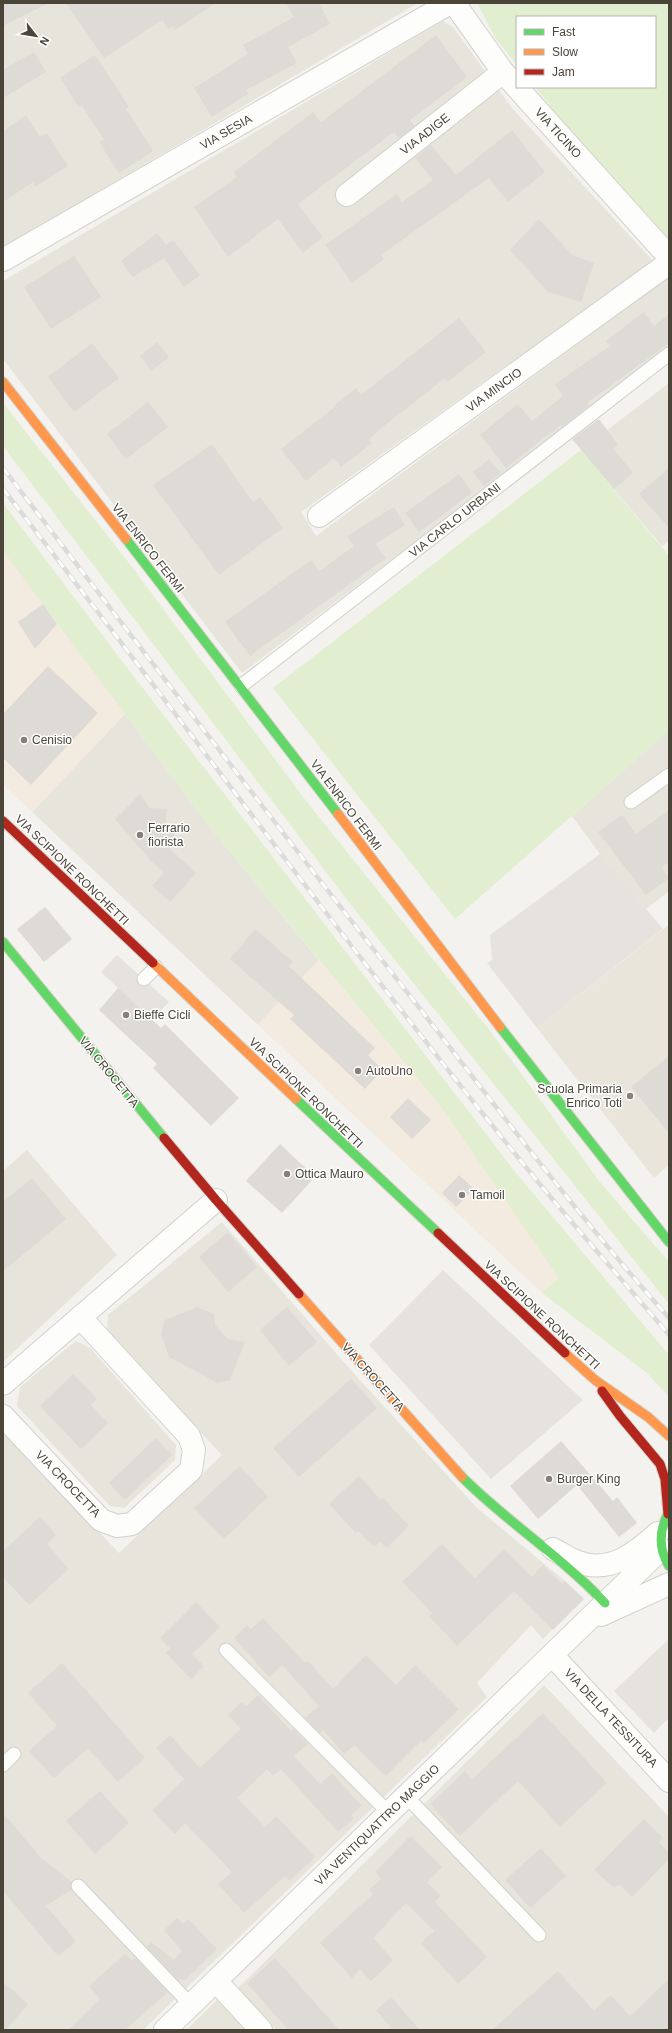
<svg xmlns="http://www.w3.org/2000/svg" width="672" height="2033" font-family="Arial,sans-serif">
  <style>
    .residential { fill: #e7e4dc }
    .commercial { fill: #f3ebdf }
    .education { fill: #eae5da }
    .green { fill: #e1eecf }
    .parking { fill: #e6e3df }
    .building { fill: #dedbd6 }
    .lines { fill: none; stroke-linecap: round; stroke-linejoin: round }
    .lane-casing { stroke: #d2d0cb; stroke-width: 15 }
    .street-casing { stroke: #d2d0cb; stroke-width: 24 }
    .fast-casing { stroke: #d3cfc5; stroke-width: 11 }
    .slow-casing { stroke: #d3cfc5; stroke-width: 11 }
    .jam-casing { stroke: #d3cfc5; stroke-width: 11 }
    .lane { stroke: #fdfdfc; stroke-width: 13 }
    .street { stroke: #fdfdfc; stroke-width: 22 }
    .fast { stroke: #63d668; stroke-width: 9 }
    .slow { stroke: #ff974d; stroke-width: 9 }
    .jam { stroke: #b3261e; stroke-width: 9 }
    .rail-casing { stroke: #dbdbda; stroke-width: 4.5 }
    .rail { stroke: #fff; stroke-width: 3; stroke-dasharray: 9; stroke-linecap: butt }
    .poi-dot { fill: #868178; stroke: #fff; stroke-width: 1.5 }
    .labels { text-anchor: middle; stroke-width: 3; stroke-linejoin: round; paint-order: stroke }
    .street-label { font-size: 12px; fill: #4b4439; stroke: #fff }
    .poi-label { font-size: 12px; fill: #4b4439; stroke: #fff; text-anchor: start }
  </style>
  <rect width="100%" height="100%" fill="#f4f2ee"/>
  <!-- residential -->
  <g class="residential">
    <path d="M3 3H418L3 248Z"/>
    <path d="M443 21 453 27 512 108 653 261 301 512 316 536 669 277V349L242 673 3 359V281Z"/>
    <path d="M669 383V541L662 546 581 450Z"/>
    <path d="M125 714 212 830 319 960 258 1025 32 812Z"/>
    <path d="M669 730V891L646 909 600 854 572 816Z"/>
    <path d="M27 1150 117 1255 3 1362V1171Z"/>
    <path d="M222 1222 349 1368 477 1508 565 1581 584 1599 543 1639 531 1625 477 1683 487 1697 143 2030H3V1431L119 1553 222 1455 107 1332 108 1315Z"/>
    <path d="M76 1341 90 1348 176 1445 175 1460 124 1508 110 1506 17 1406 20 1387Z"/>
    <path d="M544 1685 669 1817V2030H276L238 1988Z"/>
    <path d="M217 2000 245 2030H186Z"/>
  </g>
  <!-- commercial -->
  <g class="commercial">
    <path d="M3 551 125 714 32 812 3 785Z"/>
    <path d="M319 960 442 1108 560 1278 542 1293 258 1025Z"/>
  </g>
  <!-- education -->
  <path class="education" d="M669 925V1165L654 1178 537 1028Z"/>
  <!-- green -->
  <g class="green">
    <path d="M477 3H669V239L615 186 535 87H655V17H517V65L496 39Z"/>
    <path d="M3 403 129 563 303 797 491 1032 599 1181 669 1262V1304L348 901 3 446Z"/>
    <path d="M581 450 669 556V730L455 919 273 688Z"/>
    <path d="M3 503 125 665 516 1173 669 1355V1397L647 1373 542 1293 559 1278 442 1108 212 830 3 551Z"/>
  </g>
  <!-- parking -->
  <g class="parking">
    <path d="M600 854 663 929 537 1028 487 963 492 960 490 935Z"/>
    <path d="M117 955 169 1002 152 1020 101 972Z"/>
    <path d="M443 1270 583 1400 491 1479 369 1345Z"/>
    <path d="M669 1639V1718L654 1733 614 1691Z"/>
  </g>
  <!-- building -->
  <g class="building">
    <path d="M3 3H49L3 26Z"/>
    <path d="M66 3H216L175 30 173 26 168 29 162 20 104 58Z"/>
    <path d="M286 3H319L330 24 288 47 297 63 246 90 248 94 212 117 194 88 248 54 243 45 294 17Z"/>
    <path d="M436 35 467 77 410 120 415 126 399 138 394 132 298 204 323 237 303 253 278 219 228 257 194 207 237 177 234 172 313 112 321 122Z"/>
    <path d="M34 52 46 72 3 98V70Z"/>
    <path d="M95 55 129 107 126 109 153 151 119 173 99 142 104 139 82 106 79 108 60 78Z"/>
    <path d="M26 115 40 137 47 133 68 166 35 187 33 182 3 202V131Z"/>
    <path d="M512 130 545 172 508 202 489 178 381 255 384 259 352 283 325 245 397 194 402 202 433 180 415 158 431 145 456 175Z"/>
    <path d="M539 219 572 255 594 263 581 302 548 292 510 250Z"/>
    <path d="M157 233 166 245 173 240 200 275 184 287 164 258 133 277 121 261Z"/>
    <path d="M74 256 101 297 51 329 24 287Z"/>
    <path d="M644 312 654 326 669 314V343L587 403 589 406 562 427 561 425 552 433 551 432 506 468 480 435 518 404 532 421 563 396 555 384 610 346 606 341Z"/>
    <path d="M459 318 486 352 447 382 445 378 385 425 369 439 372 443 341 467 334 458 306 481 281 449 336 406 335 405 356 388 361 395Z"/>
    <path d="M157 342 169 357 151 371 140 356Z"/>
    <path d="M92 343 119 378 74 412 48 377Z"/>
    <path d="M148 402 168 427 126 459 107 434Z"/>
    <path d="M599 419 618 445 614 449 633 473 614 489 572 439Z"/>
    <path d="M212 444 253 502 260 497 283 528 219 575 153 485Z"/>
    <path d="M489 459 501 473 484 486 473 472Z"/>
    <path d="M669 468V528L639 494Z"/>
    <path d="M459 474 472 493 419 532 405 513Z"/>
    <path d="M394 507 405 525 375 544 386 558 250 656 225 622 311 560 319 571 354 546 347 536Z"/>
    <path d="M43 604 57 624 35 649 18 622Z"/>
    <path d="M48 666 98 713 31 785 3 758V714Z"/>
    <path d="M140 794 150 808 167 809 165 826 176 835 166 845 196 873 170 902 152 886 164 873 151 861 115 819Z"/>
    <path d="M669 810V862L661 867 669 878 646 895 598 832 622 815 636 834Z"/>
    <path d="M45 907 72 939 44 962 17 929Z"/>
    <path d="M255 929 293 962 289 966 375 1048 368 1055 383 1070 365 1089 290 1019 294 1015 230 959Z"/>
    <path d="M118 988 161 1028 165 1024 239 1098 211 1126 153 1068 157 1064 99 1010Z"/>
    <path d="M669 1056V1133L631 1087Z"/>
    <path d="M408 1098 431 1120 412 1139 390 1117Z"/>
    <path d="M280 1144 315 1177 282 1213 246 1181Z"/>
    <path d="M459 1175 474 1189 456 1207 442 1193Z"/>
    <path d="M32 1178 66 1219 3 1271V1202Z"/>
    <path d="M228 1232 257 1267 228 1292 199 1257Z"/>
    <path d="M197 1307 214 1314 215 1325 228 1339 245 1342 230 1380 218 1383 169 1357 161 1334 165 1320Z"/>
    <path d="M287 1307 317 1342 289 1366 260 1330Z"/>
    <path d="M73 1374 97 1399 91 1405 108 1423 81 1449 40 1406Z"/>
    <path d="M351 1379 377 1408 299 1477 273 1448Z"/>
    <path d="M156 1438 172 1455 125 1500 109 1483Z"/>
    <path d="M561 1441 613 1501 617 1497 637 1523 619 1537 577 1485 538 1519 510 1486Z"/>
    <path d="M240 1466 268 1497 224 1539 194 1508Z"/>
    <path d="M359 1476 381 1500 383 1498 409 1526 386 1548 380 1541 374 1547 358 1531 356 1533 329 1504Z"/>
    <path d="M40 1517 56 1535 47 1544 69 1569 29 1605 3 1577V1551Z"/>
    <path d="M442 1544 475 1578 504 1549 532 1577 543 1565 562 1584 565 1581 584 1599 553 1630 514 1591 457 1646 429 1616 432 1613 402 1582Z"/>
    <path d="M196 1602 220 1627 192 1654 204 1666 191 1679 166 1653 170 1648 160 1638Z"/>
    <path d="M263 1618 305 1663 308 1661 333 1689 366 1655 396 1685 415 1665 459 1709 424 1743 422 1740 386 1776 354 1745 344 1754 323 1730 320 1733 305 1718 319 1706 282 1665 269 1677 234 1638 247 1625 251 1629Z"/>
    <path d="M62 1663 145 1758 118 1782 88 1748 54 1778 29 1751 57 1726 28 1693Z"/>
    <path d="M258 1695 291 1731 293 1729 308 1744 294 1756 320 1784 332 1773 362 1806 351 1815 354 1818 338 1832 281 1769 273 1776 267 1769 237 1798 265 1827 276 1816 315 1857 289 1881 285 1876 244 1913 218 1884 232 1872 185 1823 175 1834 152 1810 184 1779 156 1748 170 1735 200 1768 241 1729 228 1715 242 1702 246 1706Z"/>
    <path d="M543 1713 607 1783 560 1827 518 1781 460 1836 430 1804 465 1771 472 1779Z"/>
    <path d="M100 1791 129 1823 95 1854 66 1821Z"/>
    <path d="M3 1813 42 1859 72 1882 71 1890 46 1906 76 1941 58 1956 3 1891Z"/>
    <path d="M644 1819 663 1838 659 1842 669 1852V1859L632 1897 619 1884 614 1888 594 1870Z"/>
    <path d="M410 1836 442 1867 427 1882 441 1896 435 1902 487 1957 458 1984 421 1943 434 1931 406 1903 373 1938 393 1960 371 1981 360 1970 352 1978 320 1943 373 1894 369 1890 381 1879 375 1872Z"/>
    <path d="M541 1848 566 1876 530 1908 505 1880Z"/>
    <path d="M177 1918 183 1924 188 1919 217 1949 184 1981 182 1979 179 1981 147 1947 151 1942 174 1960 182 1951 164 1930Z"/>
    <path d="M125 1954 132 1961 135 1958 168 1992 125 2030H68L100 1999 89 1986Z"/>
    <path d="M275 1958 339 2030H288L247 1983Z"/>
    <path d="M558 1971 594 2011 611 1995 630 2016 669 1979V2030H492Z"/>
    <path d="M3 1982 28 2004 6 2030H3Z"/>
    <path d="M391 1997 420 2030H393L376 2010Z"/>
  </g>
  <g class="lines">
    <!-- lane casing -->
    <g class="lane-casing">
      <g id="lane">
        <path d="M241 686 669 354"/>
        <path d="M631 802 669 775"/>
        <path d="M144 979 156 967"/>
        <path d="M226 1650 389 1813"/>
        <path d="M3 1765 14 1754"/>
        <path d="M406 1796 539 1935"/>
        <path d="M78 1886 191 2005"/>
      </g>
    </g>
    <!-- street casing -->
    <g class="street-casing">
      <g id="street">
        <path d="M454 3 503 72 669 257"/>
        <path d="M347 195 503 72"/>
        <path d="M3 260 450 3"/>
        <path d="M319 516 669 263"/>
        <path d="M3 1384 216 1200"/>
        <path d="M3 1416 101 1520 117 1526 132 1524 191 1470 194 1450 189 1436 80 1317"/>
        <path d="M553 1549C561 1553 569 1559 578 1562 610 1574 636 1553 658 1533"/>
        <path d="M601 1615 669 1584"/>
        <path d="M552 1655 669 1781"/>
        <path d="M216 1981 261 2030"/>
        <path d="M165 2030 661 1549"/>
      </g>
    </g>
    <!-- fast casing -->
    <g class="fast-casing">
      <g id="fast">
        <path d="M126 539 338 814"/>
        <path d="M3 942 164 1138"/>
        <path d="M500 1027 669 1242"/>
        <path d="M296 1099 438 1233"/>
        <path d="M462 1477C507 1522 561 1556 605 1603"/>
        <path d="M669 1512C659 1530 658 1548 669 1566"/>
      </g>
    </g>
    <!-- slow casing -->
    <g class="slow-casing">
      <g id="slow">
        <path d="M3 382 126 539"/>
        <path d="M338 814 500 1027"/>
        <path d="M153 963 296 1099"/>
        <path d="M299 1294 462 1477"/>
        <path d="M565 1353 595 1380 648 1417 669 1436"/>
      </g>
    </g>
    <!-- jam casing -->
    <g class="jam-casing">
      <g id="jam">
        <path d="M3 821 153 963"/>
        <path d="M164 1138 216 1200 299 1294"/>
        <path d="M438 1233 565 1353"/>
        <path d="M602 1391 620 1416 660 1464 665 1479 668 1514"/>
      </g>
    </g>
    <!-- lane -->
    <use href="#lane" class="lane"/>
    <!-- street -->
    <use href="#street" class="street"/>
    <!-- fast -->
    <use href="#fast" class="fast"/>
    <!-- slow -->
    <use href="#slow" class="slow"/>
    <!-- jam -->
    <use href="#jam" class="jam"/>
    <!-- rail casing -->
    <g class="rail-casing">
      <g id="rail">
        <path d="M3 468C139 646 276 825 414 1001 497 1108 579 1217 669 1318"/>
        <path d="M3 489C178 713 345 945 525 1166 571 1223 621 1278 669 1335"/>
      </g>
    </g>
    <!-- rail -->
    <use href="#rail" class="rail"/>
  </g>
  <!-- markers -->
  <g class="poi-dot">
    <circle cx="24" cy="740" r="4"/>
    <circle cx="140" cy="835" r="4"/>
    <circle cx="126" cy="1015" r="4"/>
    <circle cx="358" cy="1071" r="4"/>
    <circle cx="630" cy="1096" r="4"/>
    <circle cx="287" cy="1174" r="4"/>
    <circle cx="462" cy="1195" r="4"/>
    <circle cx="549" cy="1479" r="4"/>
  </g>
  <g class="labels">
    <!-- street labels -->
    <g class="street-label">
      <text transform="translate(226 132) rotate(-30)" y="4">VIA SESIA</text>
      <text transform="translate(558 133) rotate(48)" y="4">VIA TICINO</text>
      <text transform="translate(425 134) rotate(-38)" y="4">VIA ADIGE</text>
      <text transform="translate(494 390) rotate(-36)" y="4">VIA MINCIO</text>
      <text transform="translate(455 520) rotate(-38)" y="4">VIA CARLO URBANI</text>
      <text transform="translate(148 548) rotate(52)" y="4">VIA ENRICO FERMI</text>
      <text transform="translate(346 805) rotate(53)" y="4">VIA ENRICO FERMI</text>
      <text transform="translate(72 870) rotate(44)" y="4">VIA SCIPIONE RONCHETTI</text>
      <text transform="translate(109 1072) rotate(51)" y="4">VIA CROCETTA</text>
      <text transform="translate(306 1093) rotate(44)" y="4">VIA SCIPIONE RONCHETTI</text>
      <text transform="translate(542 1315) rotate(43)" y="4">VIA SCIPIONE RONCHETTI</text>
      <text transform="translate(373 1377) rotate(48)" y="4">VIA CROCETTA</text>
      <text transform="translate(68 1484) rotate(46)" y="4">VIA CROCETTA</text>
      <text transform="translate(611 1718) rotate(47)" y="4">VIA DELLA TESSITURA</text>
      <text transform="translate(377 1825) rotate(-44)" y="4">VIA VENTIQUATTRO MAGGIO</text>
    </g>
    <!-- poi labels -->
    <g class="poi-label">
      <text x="32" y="744">Cenisio</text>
      <text x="148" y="832">Ferrario<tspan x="148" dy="14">fiorista</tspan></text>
      <text x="134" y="1019">Bieffe Cicli</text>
      <text x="366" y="1075">AutoUno</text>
      <text x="622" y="1093" text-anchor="end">Scuola Primaria<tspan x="622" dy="14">Enrico Toti</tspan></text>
      <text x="295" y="1178">Ottica Mauro</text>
      <text x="470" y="1199">Tamoil</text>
      <text x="557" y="1483">Burger King</text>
    </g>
  </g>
  <!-- border -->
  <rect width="672" height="2033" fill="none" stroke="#4b4439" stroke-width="8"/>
  <!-- legend -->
  <rect x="516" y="16" width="140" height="72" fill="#ffffff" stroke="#b7b4b0"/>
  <rect x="524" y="29" width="20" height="6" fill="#63d668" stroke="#b7b4b0"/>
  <text x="552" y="36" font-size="12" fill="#4b4439">Fast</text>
  <rect x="524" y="49" width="20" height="6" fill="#ff974d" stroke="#b7b4b0"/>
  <text x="552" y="56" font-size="12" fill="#4b4439">Slow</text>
  <rect x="524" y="69" width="20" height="6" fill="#b3261e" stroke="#b7b4b0"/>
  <text x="552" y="76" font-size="12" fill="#4b4439">Jam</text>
  <!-- north arrow -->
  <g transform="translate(36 36) rotate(121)" stroke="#ffffff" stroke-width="3" paint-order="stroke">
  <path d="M0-3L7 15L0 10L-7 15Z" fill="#4b4439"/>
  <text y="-6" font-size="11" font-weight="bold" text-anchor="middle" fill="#4b4439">N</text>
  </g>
</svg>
